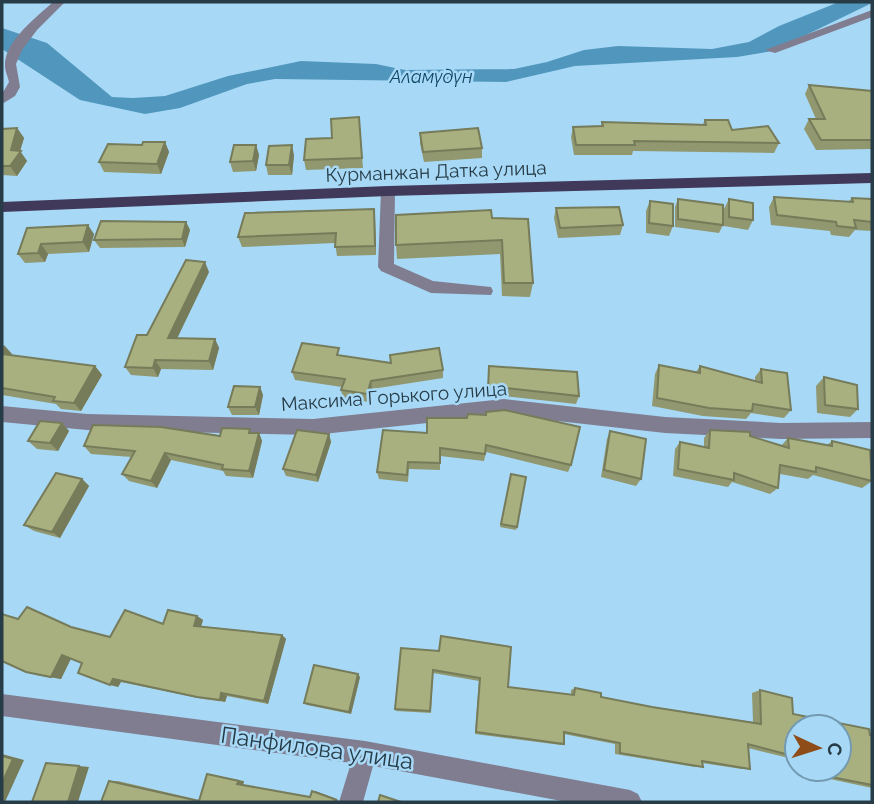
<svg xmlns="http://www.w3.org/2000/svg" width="874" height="804" font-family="Raleway,sans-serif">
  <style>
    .water { fill: #5197bd }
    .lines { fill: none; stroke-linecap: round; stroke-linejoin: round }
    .minor { fill: #817d90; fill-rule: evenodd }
    .major { fill: #41395a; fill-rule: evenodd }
    .wall { fill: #91976e }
    .shaded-wall { fill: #767b5a }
    .building { fill: #a9b080; stroke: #767b5a; stroke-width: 2 }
    .labels { text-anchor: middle; stroke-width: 5; stroke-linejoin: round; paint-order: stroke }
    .far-water-label { font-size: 18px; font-style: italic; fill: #104864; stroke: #a7d9f7 }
    .street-label { font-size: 19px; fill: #273c47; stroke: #a7d9f7 }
    .near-street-label { font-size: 23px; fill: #273c47; stroke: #a7d9f7 }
  </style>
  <rect width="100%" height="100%" fill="#a7d9f7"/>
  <!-- water -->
  <path class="water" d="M839 2 872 3 773 51 737 57 575 66 506 82 275 79 247 84 180 108 145 114 80 100 2 49V28L47 43 112 97 133 98 165 96 228 76 301 61 376 64 405 70 514 69 547 62 584 50 618 46 712 49 749 42 779 26Z"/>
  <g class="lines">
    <!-- minor -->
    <g class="minor">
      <path d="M53 2H65L37 30 22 50 16 64 20 87 15 96 2 104V94L9 82C8 77 5 71 5 66 4 41 37 17 53 2Z"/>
      <path d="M872 10V17L775 53 765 50Z"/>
      <path d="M388 186 395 191 394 264 433 281 491 287 493 291 491 295 431 293 381 271 378 267 381 191Z"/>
      <path d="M504 399 665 417 781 423 872 422V438L781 439 665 433 504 415 313 435 87 430 2 422V406L87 414 313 419Z"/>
      <path d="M2 694 365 741 630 790 638 794 642 802H567L373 766 363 802H339L351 763 2 716Z"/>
    </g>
    <!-- major -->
    <path class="major" d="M872 173V183L388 196 2 212V202L388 186Z"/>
  </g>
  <!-- wall -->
  <g class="wall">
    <path d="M809 85 872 91V149L816 150 804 129 809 119H816L805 94Z"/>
    <path d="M359 117 363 168 306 170 304 160Z"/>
    <path d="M705 120 732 130 779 143 774 153 633 151 632 155H574L571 137 573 127 601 126 602 122 703 124Z"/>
    <path d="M17 128 24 138 20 151 27 161 17 176 2 175V129Z"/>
    <path d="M420 133 482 148V158L424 162 420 143Z"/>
    <path d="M165 142 169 152 161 174 104 172 99 162 142 145Z"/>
    <path d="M256 145 259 155 256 171 233 172 230 162Z"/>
    <path d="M294 155 292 175H268L266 165Z"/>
    <path d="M774 197 848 202 852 198 872 199V231L855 230 849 237 831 235 830 231 771 225 769 207Z"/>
    <path d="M678 199 723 225 719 233 675 227V207Z"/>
    <path d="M729 199 753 220 748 230 724 226V209Z"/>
    <path d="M650 201 673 226 669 236 646 233V211Z"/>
    <path d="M556 208 623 225 620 235 558 238 554 218Z"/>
    <path d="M375 218 376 255 337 256 335 243 242 247 238 237Z"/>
    <path d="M492 218 533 283 530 297 502 296 500 254 397 259 396 245Z"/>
    <path d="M186 222 190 230 185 247 100 248 94 240Z"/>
    <path d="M27 228 94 234 89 252 48 254 45 262 25 263 18 254Z"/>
    <path d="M209 272 177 338 215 339 219 348 213 370 161 369 158 377 131 375 125 367 147 335Z"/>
    <path d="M2 345 12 354 11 355 95 366 102 375 81 411 61 409 56 404 2 395Z"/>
    <path d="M340 356 443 370V378L372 389 369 402 343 398 341 390 342 387 295 380 292 372Z"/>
    <path d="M659 365 696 372 700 366 755 381V377L761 369 791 410 784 418 751 413 746 419 703 416 652 406 655 374Z"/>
    <path d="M489 366 579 396 576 404 504 396 487 398Z"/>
    <path d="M824 377 858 409 850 417 817 413 816 386Z"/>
    <path d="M260 387 263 395 259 415H232L228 407Z"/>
    <path d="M427 418 571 465 568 472 486 452 484 461 440 456V470L409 469 408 482 379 479 377 472 427 433Z"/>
    <path d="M62 423 69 431 58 451 37 449 28 441Z"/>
    <path d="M710 430 750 436 781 446 788 438 827 445 832 441 872 481 862 488 813 475 808 479 780 474 778 488 770 494 732 482 728 487 673 476 675 449 680 442 704 447V438Z"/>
    <path d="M610 431 641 479 636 486 601 477 607 439Z"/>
    <path d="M252 433H259L262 441 253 478 226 476 223 471 171 460 157 488 129 481 122 474 132 457 91 454 84 446Z"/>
    <path d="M329 434 331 442 318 482 286 476 283 469Z"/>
    <path d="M511 474 517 527 516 530 500 527Z"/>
    <path d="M82 479 89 486 60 538 34 531 24 525Z"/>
    <path d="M197 616 203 620 201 626 282 635 286 639 268 704 227 696 225 702 203 699 121 682 118 687 82 663 71 659 61 679 36 675 26 672 18 619 110 637Z"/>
    <path d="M401 648 508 687 571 695V690L575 688 601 697 652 707 753 722 752 693 760 690 793 714 872 736V788L816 776 815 769H839L797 727V760L748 748 750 769H742L702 763 703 767H695L615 754V744L564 734V744L561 745 475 734 479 681 433 673 431 713 396 711 395 709Z"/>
    <path d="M360 677 351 714 307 705 304 703Z"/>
    <path d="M207 774 244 781 243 785 310 797 315 791 337 799 101 802 109 781H118L199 800Z"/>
  </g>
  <!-- shaded-wall -->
  <g class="shaded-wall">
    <path d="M17 128 24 138 20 151 27 161 17 176 10 166 11 150Z"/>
    <path d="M165 142 169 152 161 174 157 164Z"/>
    <path d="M256 145 259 155 256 171 253 161Z"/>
    <path d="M292 145 294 155 292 175 289 165Z"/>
    <path d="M374 209 375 218 376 255 375 246Z"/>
    <path d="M186 222 190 230 185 247 182 239Z"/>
    <path d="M88 225 94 234 89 252 83 242Z"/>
    <path d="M41 244 48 254 45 262 38 253Z"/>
    <path d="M205 262 209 272 173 347 168 338Z"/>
    <path d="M215 339 219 348 213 370 209 361Z"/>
    <path d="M4 345 12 354 7 362 2 356V348Z"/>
    <path d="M155 360 161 369 158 377 153 368Z"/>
    <path d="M95 366 102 375 81 411 74 403Z"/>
    <path d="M371 381 372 389 369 402 367 394Z"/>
    <path d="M260 387 263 395 259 415 255 407Z"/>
    <path d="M62 423 69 431 58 451 50 443Z"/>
    <path d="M259 433 262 441 253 478 249 471Z"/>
    <path d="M329 434 331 442 318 482 316 475Z"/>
    <path d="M165 453 171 460 157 488 151 481Z"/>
    <path d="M82 479 89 486 60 538 52 532Z"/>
    <path d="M197 616 203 620 200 630 194 626Z"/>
    <path d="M282 635 286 639 268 704 264 701Z"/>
    <path d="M62 655 71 658 61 679 51 677Z"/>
    <path d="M358 674 360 677 351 714 349 712Z"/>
    <path d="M113 679 121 682 118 687 110 685Z"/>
    <path d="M221 693 227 696 225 702 220 700Z"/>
    <path d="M2 754 24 760 5 802H2Z"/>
    <path d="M79 766 89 767 78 802H68Z"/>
    <path d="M239 781H244L243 785 237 784Z"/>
    <path d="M312 791H315L337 799 339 802H336Z"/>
  </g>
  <!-- building -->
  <g class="building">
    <path d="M809 85 872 91V140H821L809 119H825Z"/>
    <path d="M359 117 362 158 304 160 306 139 332 138 331 119Z"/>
    <path d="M705 120H728L732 130 768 126 779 143 634 141 635 145H576L573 127 603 126 602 122 706 125Z"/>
    <path d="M17 128 11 150 21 151 10 166H2V129Z"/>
    <path d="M478 128 482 148 423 152 420 133Z"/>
    <path d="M143 142H165L157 164 99 162 108 144 142 145Z"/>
    <path d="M234 145H256L253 161 230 162Z"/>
    <path d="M292 145 289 165H266L269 146Z"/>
    <path d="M774 197 853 202 852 198 872 199V222L854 220 856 228 837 226 836 222 777 215Z"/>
    <path d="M678 199 723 205V225L678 219Z"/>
    <path d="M729 199 753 203V220L729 217Z"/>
    <path d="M650 201 673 204V226L649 223Z"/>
    <path d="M619 207 623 225 560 228 556 208Z"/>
    <path d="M374 209 375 246 335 247 336 233 238 237 245 213Z"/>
    <path d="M491 210 492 218 528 219 533 283H504L502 240 396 245V215Z"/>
    <path d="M101 221 186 222 182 239 94 240Z"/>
    <path d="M88 225 83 242 41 244 38 253 18 254 27 228Z"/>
    <path d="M186 260 205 262 168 338 215 339 209 361 155 360 153 368 125 367 137 335H147Z"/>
    <path d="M302 343 339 348 337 355 391 363 390 355 439 348 443 370 371 381 367 394 341 390 345 379 292 372Z"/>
    <path d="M2 354 95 366 74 403 53 401 55 397 2 388Z"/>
    <path d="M659 365 700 373V366L762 383 761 369 787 373 791 410 753 404 752 411 709 408 657 398Z"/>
    <path d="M489 366 577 372 579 396 506 388 488 390Z"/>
    <path d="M824 377 857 385 858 409 825 405Z"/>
    <path d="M234 386 260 387 255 407H228Z"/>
    <path d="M505 410 580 427 571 465 486 445 485 454 440 448V463L408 462 407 475 377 472 383 430 427 433V418H467L468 414 486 415V412Z"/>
    <path d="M40 421 62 423 50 443 28 441Z"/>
    <path d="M93 425 161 427 220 436 222 428 250 429 249 433H259L249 471 222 469 223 465 165 453 151 481 122 474 135 451 84 446Z"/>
    <path d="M297 430 329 434 316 475 283 469Z"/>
    <path d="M710 430 750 432V436L789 448 788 438 832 446V441L870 450 872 481 816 467V472L780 465 778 488 734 473V480L678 469 680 442 709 448Z"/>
    <path d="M610 431 646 439 641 479 604 470Z"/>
    <path d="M56 473 82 479 52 532 24 525Z"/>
    <path d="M511 474 526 477 517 527 501 524Z"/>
    <path d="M27 607 71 627 110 637 125 610 163 624 168 610 197 616 194 626 282 635 264 701 221 693 220 700 197 697 113 679 110 685 78 673 82 663 62 655 51 677 26 672 2 661V614L18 619Z"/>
    <path d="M441 636 511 647 508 687 574 695 575 688 601 693V697L652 707 761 724 760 690 792 698 793 714 869 729 870 735 872 736V785L826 776V769H839V727H797V757L748 744 750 769 702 761 703 767 620 753V743L564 732V744L476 732 480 678 433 670 430 711 395 709 401 648 439 651Z"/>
    <path d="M314 665 358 674 349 712 304 703Z"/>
    <path d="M2 756 13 759 2 783Z"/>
    <path d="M46 763 79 766 68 802H32Z"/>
    <path d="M207 774 239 781 237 784 310 797 312 791 334 799 336 802H101L109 781 199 801Z"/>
    <path d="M380 795 401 802H378Z"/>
  </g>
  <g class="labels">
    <!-- far-water labels -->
    <g class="far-water-label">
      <text x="431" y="83">Аламүдүн</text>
    </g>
    <!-- street labels -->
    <g class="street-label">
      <text transform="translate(436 171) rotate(-2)" y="7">Курманжан Датка улица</text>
      <text transform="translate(394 396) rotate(-4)" y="7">Максима Горького улица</text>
    </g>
    <!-- near-street labels -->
    <g class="near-street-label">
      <text transform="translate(317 748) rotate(8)" y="8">Панфилова улица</text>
    </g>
  </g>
  <!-- border -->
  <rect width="874" height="804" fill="none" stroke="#273c47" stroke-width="7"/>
  <!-- north arrow -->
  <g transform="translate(818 748) rotate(94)"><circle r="33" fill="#a7d9f7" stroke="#749ab1" stroke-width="2"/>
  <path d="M0-5L12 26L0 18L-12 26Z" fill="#8e4d18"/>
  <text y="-10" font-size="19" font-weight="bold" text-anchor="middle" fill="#273c47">С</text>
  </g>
</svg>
